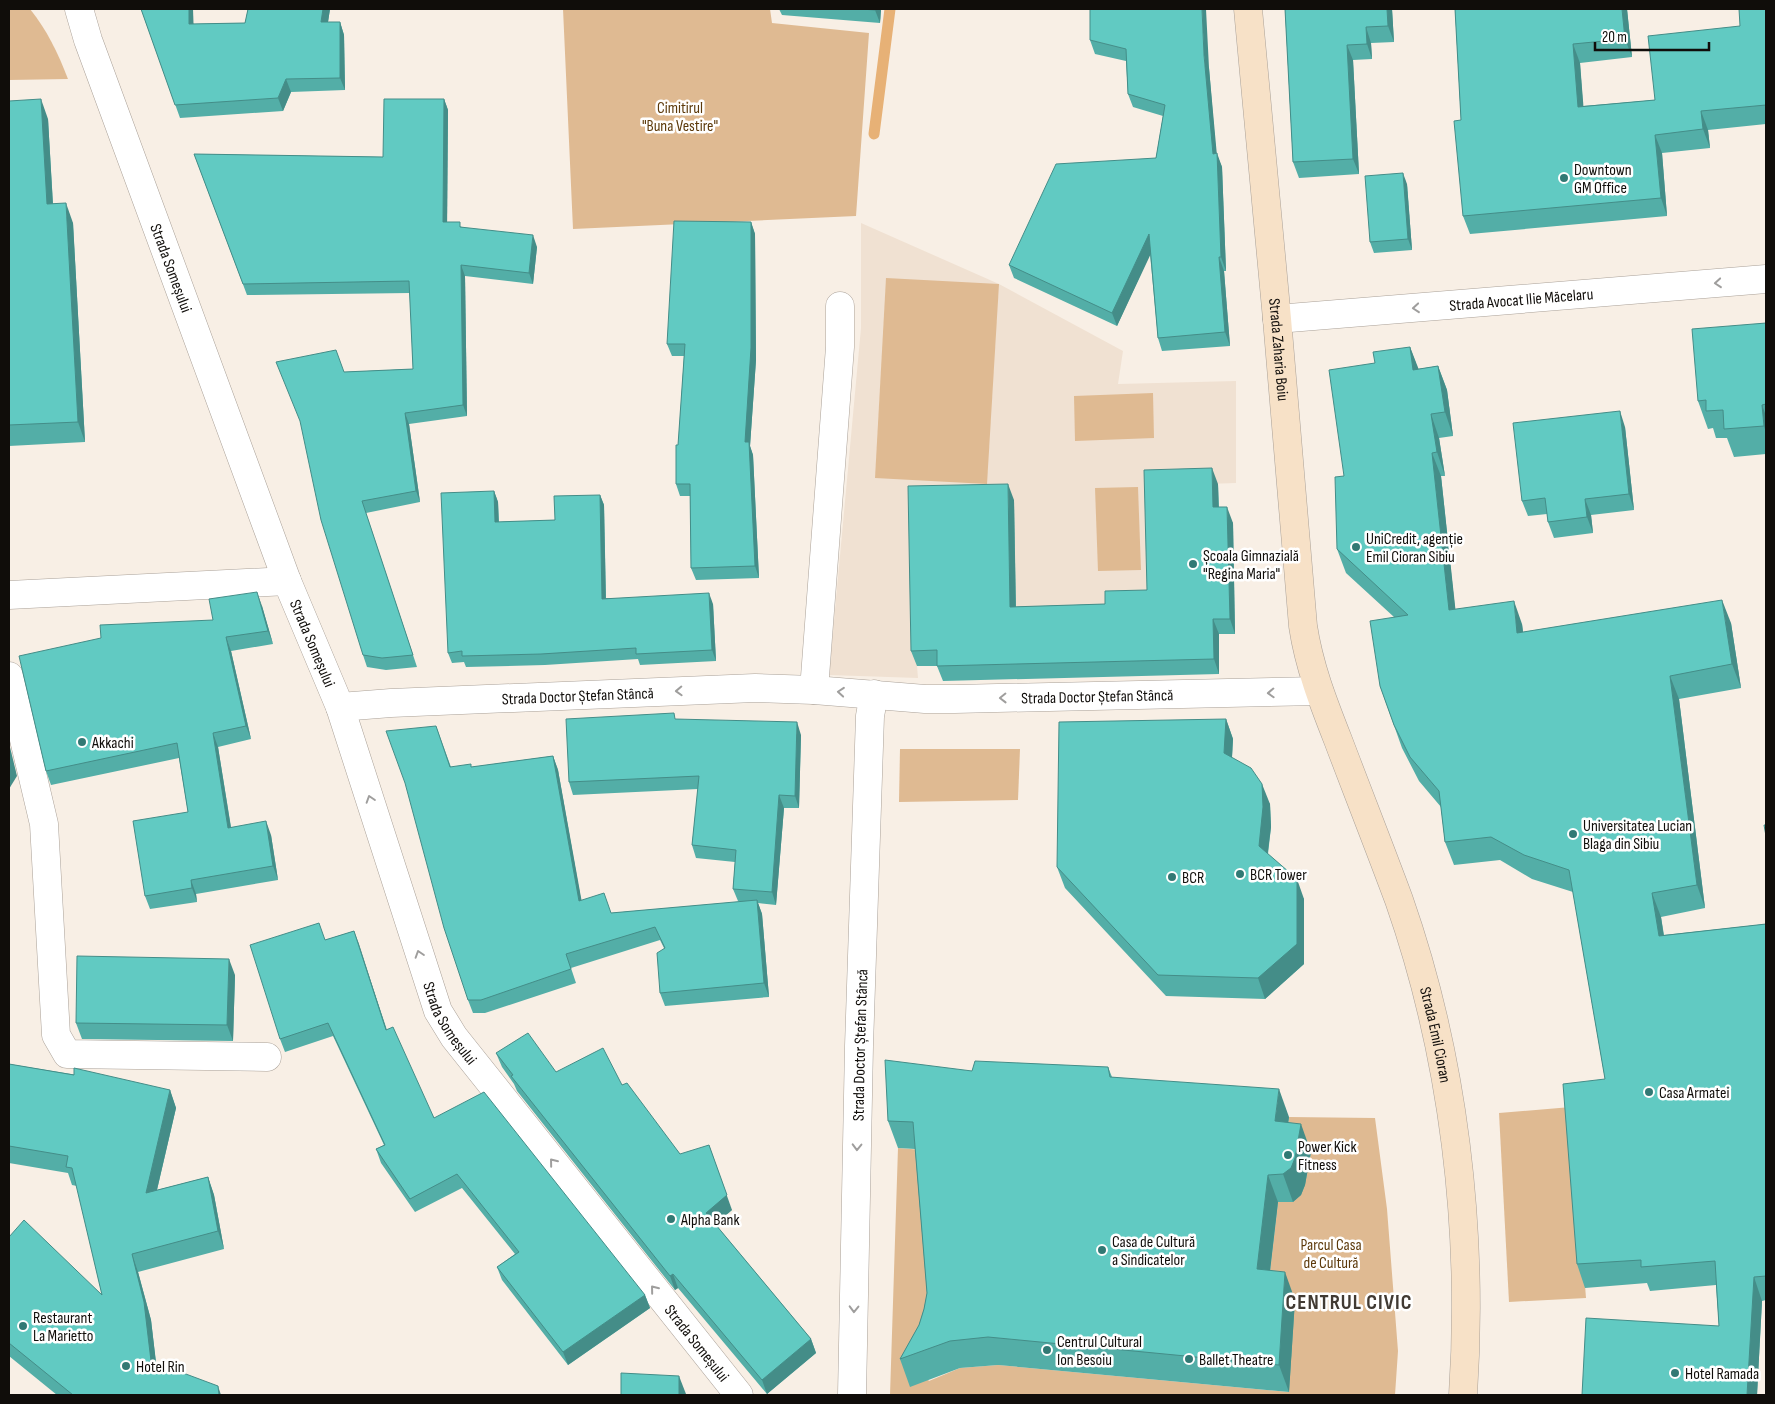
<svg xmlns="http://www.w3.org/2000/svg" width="1775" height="1404" font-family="'Sofia Sans Condensed',sans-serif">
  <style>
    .built { fill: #f0e1d2 }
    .green { fill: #dfba92 }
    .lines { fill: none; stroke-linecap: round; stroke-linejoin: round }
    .stream { stroke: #e7b176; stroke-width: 11 }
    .street-casing { stroke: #aaa198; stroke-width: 29 }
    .secondary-casing { stroke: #aaa198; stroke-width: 29 }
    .street { stroke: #fff; stroke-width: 28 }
    .secondary { stroke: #f7e1c7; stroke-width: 28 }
    .wall { fill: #53aea7 }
    .shaded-wall { fill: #448d88 }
    .building { fill: #61cac2; stroke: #448d88 }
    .oneway { stroke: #9f9e9d }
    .poi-dot { fill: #317974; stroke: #fff; stroke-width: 2 }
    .labels { text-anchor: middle; stroke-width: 5; stroke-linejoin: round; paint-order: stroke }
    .park-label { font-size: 16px; fill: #5d3a0b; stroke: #fff }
    .poi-label { font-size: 16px; fill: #100d0a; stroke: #fff; text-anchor: start }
    .street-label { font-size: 16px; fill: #100d0a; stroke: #fff }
    .district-label { font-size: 21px; font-weight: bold; letter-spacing: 1px; fill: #413a33; stroke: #fff }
  </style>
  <rect width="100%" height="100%" fill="#f8efe5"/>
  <!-- built -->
  <path class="built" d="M861 223 999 284 1123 351 1118 384 1236 381V483L1150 486 1152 605 917 666 918 678 829 675 861 328Z"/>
  <!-- green -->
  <g class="green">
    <path d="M9 9H30C47 30 58 53 68 79L9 80Z"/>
    <path d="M563 9H770L772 23 869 33 856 216 573 229Z"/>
    <path d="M886 278 999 284 987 484 875 478Z"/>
    <path d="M1153 393 1154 438 1075 441 1074 396Z"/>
    <path d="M1138 487 1141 570 1098 571 1095 488Z"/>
    <path d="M900 749H1020L1018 800 899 802Z"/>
    <path d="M1571 1107 1586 1298 1509 1302 1499 1113Z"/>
    <path d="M1289 1117 1375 1118 1387 1209 1398 1351 1395 1395H890L898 1148 923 1150 935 1301 920 1369 929 1381 960 1368 998 1365 1289 1392 1267 1297 1278 1202H1293C1307 1189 1307 1170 1311 1152L1285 1149Z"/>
  </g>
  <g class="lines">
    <!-- stream -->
    <path class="stream" d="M874 134 890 9"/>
    <!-- street casing -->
    <g class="street-casing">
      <g id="street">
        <path id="s1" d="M79 9 88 40 287 581 340 707 438 1011 454 1037 739 1395"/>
        <path id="s2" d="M1277 319 1766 279"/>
        <path d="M9 595 287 581"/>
        <path d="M9 676 44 824 56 1035 67 1054 267 1057"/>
        <path d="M814 690 840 347V306"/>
        <path id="s3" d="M340 707 391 703 755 688 814 690 925 699H955L1319 691"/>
        <path id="s4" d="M852 1395 859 1046 870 716 874 694"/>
      </g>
    </g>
    <!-- secondary casing -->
    <g class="secondary-casing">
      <g id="secondary">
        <path id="s5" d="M1248 9 1277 319 1303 626C1309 666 1323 702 1338 740 1358 793 1379 846 1399 900 1454 1057 1474 1230 1463 1395"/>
      </g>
    </g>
    <!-- street -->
    <use href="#street" class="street"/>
    <!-- secondary -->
    <use href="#secondary" class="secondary"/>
  </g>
  <!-- wall -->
  <g class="wall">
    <path d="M141 9 194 24 245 23 248 9H330L328 22H340L344 35 345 90 291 92 283 111 180 118Z"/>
    <path d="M779 9H881L880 23 782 15Z"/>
    <path d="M1285 9H1392L1394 42 1371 43 1372 59 1353 60 1359 174 1299 178 1293 162Z"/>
    <path d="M1455 9H1627L1632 57 1580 63 1583 106 1655 100 1740 26 1766 9V124L1708 130 1710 148 1662 153 1667 216 1470 234 1463 216 1461 120Z"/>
    <path d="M1090 40 1209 68 1216 153 1222 167 1226 271H1224L1230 346 1162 351 1158 338 1150 254 1117 326 1014 278 1009 265 1156 158 1163 116 1133 107 1128 94 1126 61 1095 54Z"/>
    <path d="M444 99 448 110 447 222 462 227 537 247 533 284 465 276 467 416 409 424 420 502 366 513 417 667 386 670 367 667 363 655 344 372 413 369 410 293 247 295 194 154 383 157Z"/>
    <path d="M9 101 48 119 53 204 73 223 85 442 9 446Z"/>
    <path d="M1407 184 1412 250 1374 253 1370 242Z"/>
    <path d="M751 222 755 234 756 360 750 446 753 455 759 578 696 580 691 568 690 496H680L676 484 684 356H672L667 344Z"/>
    <path d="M1766 323V454L1734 457 1727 438H1716L1713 428 1708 429 1698 401Z"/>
    <path d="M1410 347 1418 369 1438 366 1447 390 1453 436 1439 438 1445 476H1441L1455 609 1522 624 1523 632 1731 623 1741 688 1679 699 1705 908 1661 917 1664 935 1766 924V1300L1762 1301 1757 1395H1582L1719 1326 1716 1285 1650 1291 1647 1283 1585 1288 1577 1264 1605 1079 1573 892 1532 879 1500 860 1454 865 1445 842 1441 807 1419 781 1402 748 1380 686 1394 617 1346 573 1337 549 1344 476 1375 363Z"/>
    <path d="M1625 427 1634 510 1591 515 1593 533 1554 538 1548 522 1547 514 1528 516 1522 501Z"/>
    <path d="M1218 484 1219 507 1233 523 1235 634H1219V674L943 681 937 666H917L911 651 1014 500 1016 607 1105 604 1147 590Z"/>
    <path d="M494 491 498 502 499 522 555 520 600 495 604 505 606 598 713 604 716 661 640 665 638 659 545 665 466 667 464 662 452 663 448 653Z"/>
    <path d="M262 606 273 644 231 651 251 739 218 747 231 827 271 835 278 880 196 894 197 902 150 909 145 896 188 812 179 758 51 785 46 771 213 620Z"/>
    <path d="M677 719 801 735 799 808H784L776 905 758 903 762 914 769 997 665 1006 660 993 664 948 660 940 571 968 576 983 485 1013H473L468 1000 436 726 451 767H472L553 756 558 770 581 900 611 913 741 902 738 901 733 889 735 862 696 858 692 845 698 789 573 795 569 782Z"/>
    <path d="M1226 719 1233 739 1232 758 1270 804 1271 827 1268 854 1304 899V964L1265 999 1166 996 1065 888 1057 867Z"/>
    <path d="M354 931 387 1030 434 1118 645 1295 650 1308 568 1365 502 1280 497 1267 515 1254 462 1188 415 1212 381 1163 376 1149 384 1145 333 1036 285 1052 280 1039 325 940Z"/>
    <path d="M235 975 233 1041 82 1039 76 1023Z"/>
    <path d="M496 1053 556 1072 622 1085 680 1154 732 1210 715 1224 811 1339 816 1353 767 1394 678 1288 675 1290 517 1091 514 1084 502 1067Z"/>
    <path d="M9 1064 170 1090 176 1108 157 1190 208 1177 214 1195 224 1249 138 1272 151 1320 156 1363 221 1395H57L9 1356V1237L102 1295 77 1186 72 1185 68 1173 9 1163Z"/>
    <path d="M1108 1067 1112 1077 1289 1117 1288 1123 1311 1152 1305 1185 1301 1195 1293 1202H1278L1270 1271 1295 1300 1289 1392 998 1365 960 1368 910 1387 900 1359 919 1325 924 1309 927 1293 915 1149 898 1148 888 1121 972 1071Z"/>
  </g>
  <!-- shaded-wall -->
  <g class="shaded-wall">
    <path d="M189 9H193L194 37 189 24Z"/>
    <path d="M323 9H330L326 35 321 22Z"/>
    <path d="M875 9H881L880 23 875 10Z"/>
    <path d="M1202 9H1206L1209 68 1218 167 1213 154 1204 55Z"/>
    <path d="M1387 9H1392L1394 42 1388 26Z"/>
    <path d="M1622 9H1627L1632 57 1625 39Z"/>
    <path d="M340 22 344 35 345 90 340 78Z"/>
    <path d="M1366 27 1371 43 1372 59 1367 44Z"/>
    <path d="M1573 44 1580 63 1585 126 1578 107Z"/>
    <path d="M1347 45 1353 60 1359 174 1353 159Z"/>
    <path d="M286 79 291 92 283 111 278 98Z"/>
    <path d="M41 99 48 119 54 224 47 204Z"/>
    <path d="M444 99 448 110 447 233 443 222Z"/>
    <path d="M1701 111 1708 130 1710 148 1703 129Z"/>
    <path d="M1655 135 1662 153 1667 216 1661 198Z"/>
    <path d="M1217 153 1222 167 1226 271 1221 257Z"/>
    <path d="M1403 173 1407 184 1412 250 1408 239Z"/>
    <path d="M66 203 73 223 85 442 78 422Z"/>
    <path d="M751 222 755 234 756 360 750 446 753 455 759 578 755 566 745 442Z"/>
    <path d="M1149 234 1154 247 1117 326 1112 313Z"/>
    <path d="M533 235 537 247 533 284 529 273Z"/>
    <path d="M1219 257 1224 271 1230 346 1225 332Z"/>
    <path d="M461 265 465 276 467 416 463 405Z"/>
    <path d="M1410 347 1419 370H1413Z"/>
    <path d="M1438 366 1447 390 1453 436 1445 412Z"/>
    <path d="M1762 405 1766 416V433L1764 426Z"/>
    <path d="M1620 411 1625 427 1634 510 1629 494Z"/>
    <path d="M405 413 409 424 420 502 416 491Z"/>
    <path d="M1431 414 1439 438 1445 476 1437 452Z"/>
    <path d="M1432 453 1441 476 1458 633 1449 610Z"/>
    <path d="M1212 468 1218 484 1219 523 1213 507Z"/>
    <path d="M1008 484 1014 500 1016 622 1010 607Z"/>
    <path d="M494 491 498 502 499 533 495 522Z"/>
    <path d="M600 495 604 505 606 609 602 599Z"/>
    <path d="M1585 499 1591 515 1593 533 1587 517Z"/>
    <path d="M1227 507 1233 523 1235 634 1230 619Z"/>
    <path d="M257 592 262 606 273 644 268 631Z"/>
    <path d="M709 593 713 604 716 661 712 650Z"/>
    <path d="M1722 600 1731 623 1741 688 1732 664Z"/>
    <path d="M1514 601 1522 624 1526 656 1517 633Z"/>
    <path d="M1213 619 1219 634V674L1214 659Z"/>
    <path d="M226 637 231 651 251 739 246 726Z"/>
    <path d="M1670 676 1679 699 1705 908 1697 885Z"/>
    <path d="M1226 719 1233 739 1231 773 1224 753Z"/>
    <path d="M797 722 801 735 799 808 795 796Z"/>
    <path d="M213 733 218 747 233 841 228 828Z"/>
    <path d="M9 743 17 776 9 789Z"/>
    <path d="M553 756 558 770 584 914 579 901Z"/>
    <path d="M1262 784 1270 804 1271 827 1266 866 1259 846Z"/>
    <path d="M779 795 784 808 776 905 772 892Z"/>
    <path d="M266 821 271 835 278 880 273 866Z"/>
    <path d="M1297 879 1304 899V964L1265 999 1258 978Z"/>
    <path d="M191 880 196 894 197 902 192 888Z"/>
    <path d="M1652 893 1661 917 1667 959 1659 936Z"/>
    <path d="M757 900 762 914 769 997 764 983Z"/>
    <path d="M354 931 359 944 391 1044 386 1030Z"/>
    <path d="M229 959 235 975 233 1041 227 1025Z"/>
    <path d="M1279 1089 1289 1117 1285 1148 1275 1121Z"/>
    <path d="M170 1090 176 1108 152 1211 146 1193Z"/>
    <path d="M1301 1124 1311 1152 1305 1185 1301 1195 1293 1202 1283 1174Z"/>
    <path d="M709 1145 732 1210 711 1228 706 1213Z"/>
    <path d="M1268 1175 1278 1202 1267 1297 1257 1269Z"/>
    <path d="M208 1177 214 1195 224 1249 218 1231Z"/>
    <path d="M132 1254 138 1272 151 1320 158 1379 151 1361Z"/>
    <path d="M1285 1272 1295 1300 1289 1392 1279 1365Z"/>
    <path d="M673 1274 678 1288 675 1290 670 1276Z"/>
    <path d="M1754 1277 1762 1301 1757 1395H1747Z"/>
    <path d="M645 1295 650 1308 568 1365 563 1352Z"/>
    <path d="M811 1339 816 1353 767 1394 762 1380Z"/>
    <path d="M679 1376 686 1394V1395H679Z"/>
    <path d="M218 1386 221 1395H219Z"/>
  </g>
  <!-- building -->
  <g class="building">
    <path d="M141 9H189V24L245 23 248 9H323L321 22H340V78L286 79 278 98 175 105Z"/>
    <path d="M861 9H875V10Z"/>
    <path d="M1090 9H1202L1204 55 1213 154 1217 153 1221 257H1219L1225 332 1158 338 1149 234 1112 313 1009 265 1056 164 1156 158 1165 105 1128 94 1126 49 1090 40Z"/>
    <path d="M1285 9H1387L1388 26 1366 27 1367 44 1347 45 1353 159 1293 162Z"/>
    <path d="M1455 9H1622L1625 39 1573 44 1578 107 1655 100 1648 36 1740 26 1739 9H1766V105L1701 111 1703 129 1655 135 1661 198 1463 216 1454 121 1461 120Z"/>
    <path d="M41 99 47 204 66 203 78 422 9 425V101Z"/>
    <path d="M384 99H444L443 222H460V227L533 235 529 273 461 265 463 405 405 413 416 491 362 501 413 655 382 658 363 655 321 520 300 421 276 362 336 350 344 372 413 369 409 281 243 284 194 154 383 157Z"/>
    <path d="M1403 173 1408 239 1370 242 1365 176Z"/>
    <path d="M674 221 751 222V348L745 442H749L755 566 691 568 690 484H676V445H678L685 344H667Z"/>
    <path d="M1766 323V404L1762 405 1764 426 1724 429 1723 410 1706 411V400L1698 401 1692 329Z"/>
    <path d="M1410 347 1413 370 1438 366 1445 412 1431 414 1437 452 1432 453 1449 610 1514 601 1517 633 1722 600 1732 664 1670 676 1697 885 1652 893 1659 936 1766 924V1276L1754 1277 1747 1395H1582L1586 1318 1719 1326 1715 1261 1641 1267V1260L1577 1264 1563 1084 1605 1079 1569 870 1524 855 1491 837 1445 842 1439 791 1410 757 1394 725 1380 686 1370 621 1408 615 1337 549 1335 477 1344 476 1329 370 1375 363 1373 352Z"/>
    <path d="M1620 411 1629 494 1585 499 1587 517 1548 522 1545 498 1522 501 1513 423Z"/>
    <path d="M1212 468 1213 507H1227L1230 619H1213L1214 659 937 666V650L911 651 908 486 1008 484 1010 607 1105 604V591L1147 590 1144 470Z"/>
    <path d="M494 491 495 522 555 520 554 496 600 495 602 599 709 593 712 650 636 654V648L541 654 462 656V651L448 653 441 493Z"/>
    <path d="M257 592 268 631 226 637 246 726 213 733 228 828 266 821 273 866 191 880 192 888 145 896 133 821 188 812 177 743 46 771 19 656 101 638 100 625 213 620 209 599Z"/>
    <path d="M674 713 675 719 797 722 795 796 779 795 772 892 733 889 736 850 692 845 699 776 569 782 566 719Z"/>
    <path d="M1226 719 1224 753 1251 768 1262 784 1263 807 1259 846 1297 879V944L1258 978 1158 975 1057 867 1059 722Z"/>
    <path d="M436 726 450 767 471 764V767L553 756 579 901 604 893 611 913 757 900 764 983 660 993 657 953 665 948 655 927 566 954 571 969 481 1000H468L444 928 405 783 386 731Z"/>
    <path d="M1764 825H1766V836Z"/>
    <path d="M319 923 325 940 354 931 386 1030 393 1027 434 1118 484 1092 645 1295 563 1352 497 1267 519 1252 457 1174 410 1199 376 1149 385 1145 328 1023 280 1039 250 945Z"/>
    <path d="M77 956 229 959 227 1025 76 1023Z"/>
    <path d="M528 1033 556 1072 603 1048 622 1085 627 1083 680 1154 709 1145 727 1195 706 1213 811 1339 762 1380 673 1274 670 1276 511 1076 513 1075 496 1053Z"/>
    <path d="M885 1060 972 1071 975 1061 1108 1067 1110 1077 1279 1089 1275 1121 1301 1124 1295 1158 1291 1168 1283 1174 1268 1175 1257 1269 1285 1272 1279 1365 988 1337 950 1341 900 1359 919 1325 924 1309 927 1293 913 1122 888 1121Z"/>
    <path d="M9 1064 74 1075V1068L170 1090 146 1193 208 1177 218 1231 132 1254 144 1302 151 1361 218 1386 219 1395H73L9 1343V1237L24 1220 102 1295 72 1168 66 1167 68 1156 9 1146Z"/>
    <path d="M621 1373 679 1376V1395H621Z"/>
  </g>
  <!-- one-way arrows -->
  <defs><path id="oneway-chevron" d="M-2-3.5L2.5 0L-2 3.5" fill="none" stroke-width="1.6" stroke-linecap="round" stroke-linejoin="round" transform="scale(1.25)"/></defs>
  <g class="oneway">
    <use href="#oneway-chevron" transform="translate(1718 283) rotate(175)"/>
    <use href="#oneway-chevron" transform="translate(1416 308) rotate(175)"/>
    <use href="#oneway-chevron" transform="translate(679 691) rotate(178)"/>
    <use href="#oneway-chevron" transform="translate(841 692) rotate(-175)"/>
    <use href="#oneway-chevron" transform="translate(1271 693) rotate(178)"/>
    <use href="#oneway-chevron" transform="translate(1003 698) rotate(179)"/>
    <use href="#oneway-chevron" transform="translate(370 799) rotate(-108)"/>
    <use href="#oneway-chevron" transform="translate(419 954) rotate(-108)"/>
    <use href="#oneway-chevron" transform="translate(857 1147) rotate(91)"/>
    <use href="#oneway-chevron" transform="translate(553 1162) rotate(-129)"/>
    <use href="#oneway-chevron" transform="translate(654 1289) rotate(-129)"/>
    <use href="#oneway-chevron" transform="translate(854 1309) rotate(91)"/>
  </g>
  <!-- markers -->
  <g class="poi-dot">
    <circle cx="1564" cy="178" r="5"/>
    <circle cx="1356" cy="547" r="5"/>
    <circle cx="1193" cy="564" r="5"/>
    <circle cx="82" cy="742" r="5"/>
    <circle cx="1573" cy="834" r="5"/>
    <circle cx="1240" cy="874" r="5"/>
    <circle cx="1172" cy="877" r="5"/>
    <circle cx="1649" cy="1092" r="5"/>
    <circle cx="1288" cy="1155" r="5"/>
    <circle cx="671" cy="1219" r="5"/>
    <circle cx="1102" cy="1250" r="5"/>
    <circle cx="23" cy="1326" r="5"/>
    <circle cx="1047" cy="1350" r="5"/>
    <circle cx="1189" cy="1359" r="5"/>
    <circle cx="126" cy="1366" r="5"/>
    <circle cx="1675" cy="1373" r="5"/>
  </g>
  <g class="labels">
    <!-- park labels -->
    <g class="park-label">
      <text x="680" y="113">Cimitirul<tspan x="680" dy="18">"Buna Vestire"</tspan></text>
      <text x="1331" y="1250">Parcul Casa<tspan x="1331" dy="18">de Cultură</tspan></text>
    </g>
    <!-- poi labels -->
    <g class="poi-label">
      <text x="1574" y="175">Downtown<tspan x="1574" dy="18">GM Office</tspan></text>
      <text x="1366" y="544">UniCredit, agenție<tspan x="1366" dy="18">Emil Cioran Sibiu</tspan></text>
      <text x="1203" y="561">Școala Gimnazială<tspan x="1203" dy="18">"Regina Maria"</tspan></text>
      <text x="92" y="748">Akkachi</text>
      <text x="1583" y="831">Universitatea Lucian<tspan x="1583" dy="18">Blaga din Sibiu</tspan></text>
      <text x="1250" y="880">BCR Tower</text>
      <text x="1182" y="883">BCR</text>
      <text x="1659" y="1098">Casa Armatei</text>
      <text x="1298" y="1152">Power Kick<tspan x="1298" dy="18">Fitness</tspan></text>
      <text x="681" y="1225">Alpha Bank</text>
      <text x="1112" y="1247">Casa de Cultură<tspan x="1112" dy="18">a Sindicatelor</tspan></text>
      <text x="33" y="1323">Restaurant<tspan x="33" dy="18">La Marietto</tspan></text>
      <text x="1057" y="1347">Centrul Cultural<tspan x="1057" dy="18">Ion Besoiu</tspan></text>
      <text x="1199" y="1365">Ballet Theatre</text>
      <text x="136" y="1372">Hotel Rin</text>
      <text x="1685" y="1379">Hotel Ramada</text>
    </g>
    <!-- street labels -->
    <g class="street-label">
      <text dy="6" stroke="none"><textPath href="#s1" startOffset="275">Strada Someșului</textPath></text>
      <text dy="6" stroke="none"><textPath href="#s2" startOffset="245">Strada Avocat Ilie Măcelaru</textPath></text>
      <text dy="6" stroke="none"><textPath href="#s5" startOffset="342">Strada Zaharia Boiu</textPath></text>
      <text dy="6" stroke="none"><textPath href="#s1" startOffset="676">Strada Someșului</textPath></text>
      <text dy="6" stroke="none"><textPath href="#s3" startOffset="238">Strada Doctor Ștefan Stâncă</textPath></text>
      <text dy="6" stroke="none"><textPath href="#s3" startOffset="758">Strada Doctor Ștefan Stâncă</textPath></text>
      <text dy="6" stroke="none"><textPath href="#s1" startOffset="1081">Strada Someșului</textPath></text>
      <text dy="6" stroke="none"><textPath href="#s5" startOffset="1050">Strada Emil Cioran</textPath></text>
      <text dy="6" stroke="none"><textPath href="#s4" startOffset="350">Strada Doctor Ștefan Stâncă</textPath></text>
      <text dy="6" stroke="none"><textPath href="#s1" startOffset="1486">Strada Someșului</textPath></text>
    </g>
    <!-- district labels -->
    <g class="district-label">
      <text x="1349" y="1309">CENTRUL CIVIC</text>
    </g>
  </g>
  <!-- border -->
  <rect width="1775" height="1404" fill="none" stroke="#100d0a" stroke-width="20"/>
  <!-- scale -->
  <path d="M1595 42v8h114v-8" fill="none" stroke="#100d0a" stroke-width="2.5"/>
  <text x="1602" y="42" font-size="15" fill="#100d0a" stroke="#ffffff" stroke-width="4" paint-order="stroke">20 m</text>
</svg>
